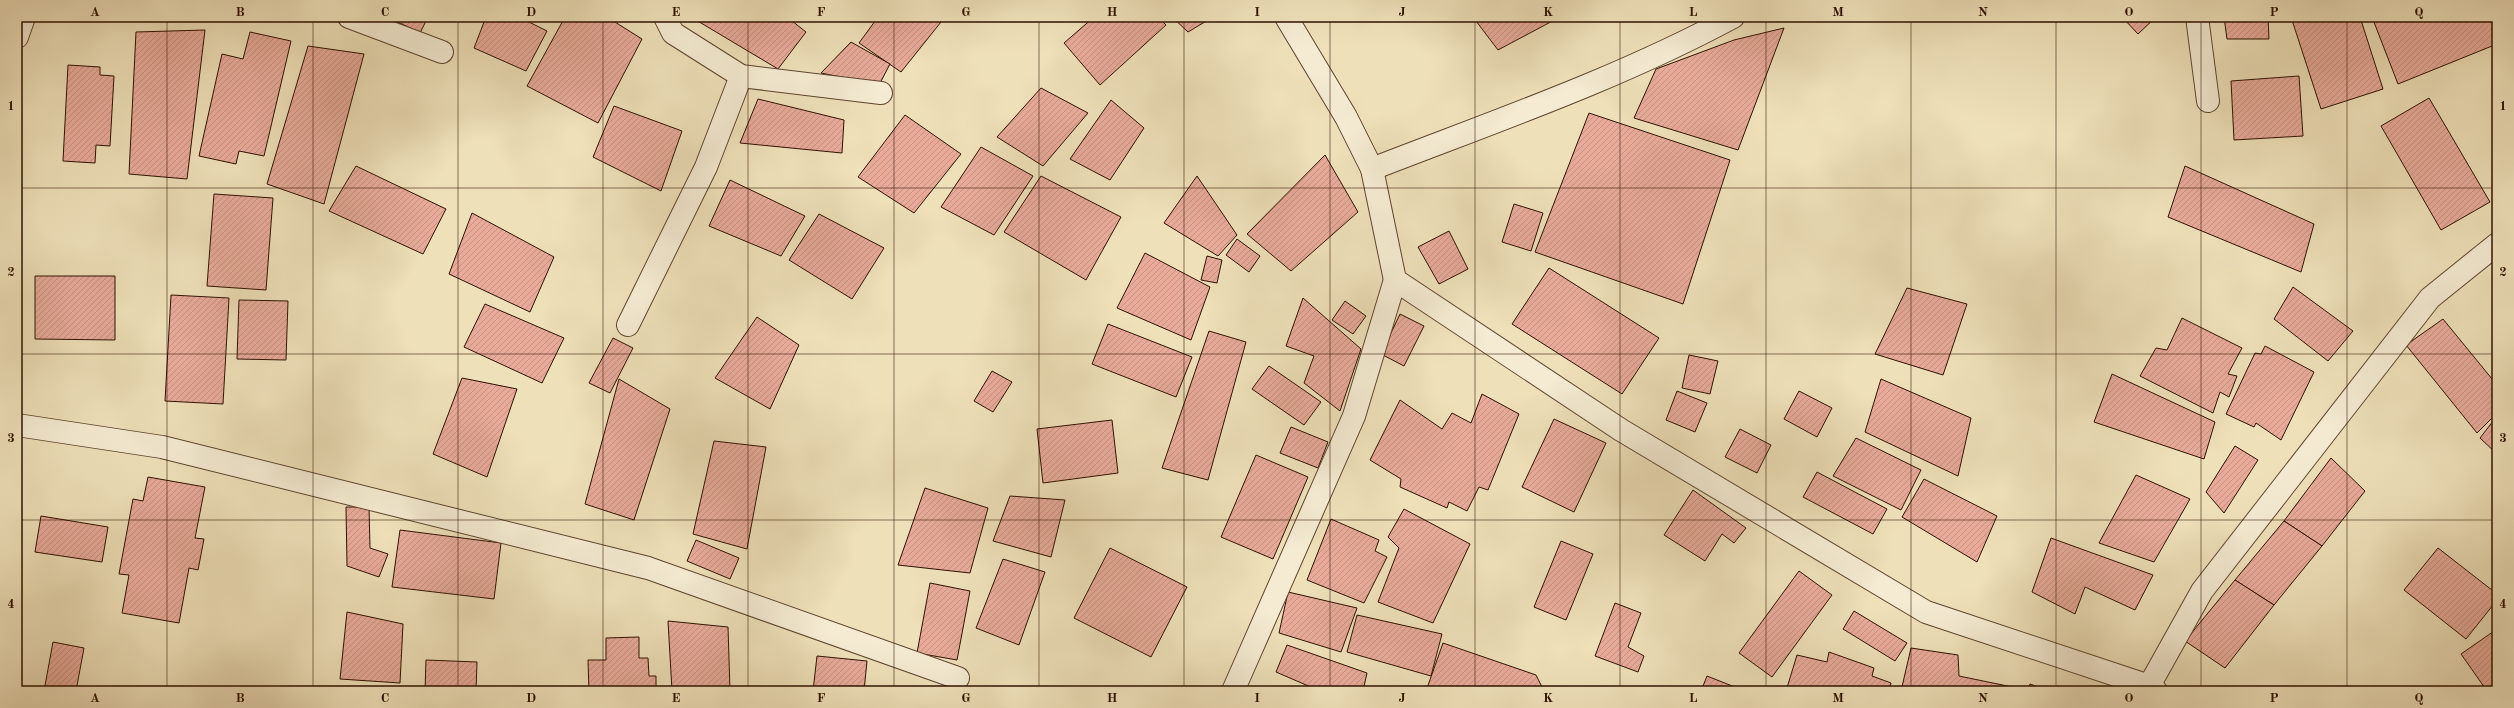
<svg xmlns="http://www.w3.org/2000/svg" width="2514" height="708" font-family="'Old Standard TT',serif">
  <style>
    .building { fill: url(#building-hatch); stroke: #2f1000 }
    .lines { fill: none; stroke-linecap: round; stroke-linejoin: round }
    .minor-casing { stroke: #5f442e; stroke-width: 24 }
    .minor { stroke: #f4ebd2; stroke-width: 22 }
    .grid { fill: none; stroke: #2f1000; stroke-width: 1; stroke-opacity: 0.55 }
    .neatline { fill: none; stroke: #2f1000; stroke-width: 1.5 }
    .grid-label { font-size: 13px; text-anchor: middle; font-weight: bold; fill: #2f1000 }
  </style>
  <defs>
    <pattern id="building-hatch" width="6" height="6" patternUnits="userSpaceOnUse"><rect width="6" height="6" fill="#e8ab9a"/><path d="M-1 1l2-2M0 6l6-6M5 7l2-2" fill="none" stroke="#c79283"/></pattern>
  </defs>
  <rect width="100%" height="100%" fill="#eee0b9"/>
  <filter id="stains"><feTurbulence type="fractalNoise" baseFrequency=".005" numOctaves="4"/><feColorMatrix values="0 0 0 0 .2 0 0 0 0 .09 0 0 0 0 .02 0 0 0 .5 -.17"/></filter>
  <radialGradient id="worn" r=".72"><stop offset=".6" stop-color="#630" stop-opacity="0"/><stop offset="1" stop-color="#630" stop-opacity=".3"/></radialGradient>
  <!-- building -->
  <g class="building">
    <path d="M388 17H428L420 33Z"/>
    <path d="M486 17H519L547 31 526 71 474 48Z"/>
    <path d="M565 17H607L642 39 598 123 527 86Z"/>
    <path d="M691 17H787L806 32 778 69Z"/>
    <path d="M878 17H945L901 72 859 43Z"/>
    <path d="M1094 17H1158L1166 25 1100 85 1064 43Z"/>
    <path d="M1172 17H1213L1188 32Z"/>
    <path d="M1473 17H1560L1498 50Z"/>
    <path d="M2122 17H2156L2138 34Z"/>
    <path d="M2224 17H2268L2269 39H2227Z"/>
    <path d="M2291 17H2360L2383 89 2321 109Z"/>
    <path d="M2372 17H2493L2497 27V44L2398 84Z"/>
    <path d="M1784 28 1738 150 1634 118 1656 69 1734 40Z"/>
    <path d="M205 30 187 179 129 174 136 32Z"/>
    <path d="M250 32 291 41 264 156 239 151 236 164 199 156 222 54 243 59Z"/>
    <path d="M851 42 890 64 879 85 821 73Z"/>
    <path d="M308 46 364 54 324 204 267 184Z"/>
    <path d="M68 65 100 67V75L114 76 110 146 96 145 95 163 63 161Z"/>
    <path d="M2299 76 2303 136 2234 140 2231 81Z"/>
    <path d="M1041 88 1088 113 1043 166 997 137Z"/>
    <path d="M2429 98 2490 202 2441 230 2381 126Z"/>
    <path d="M758 99 844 120 842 153 740 143Z"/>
    <path d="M1111 100 1144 128 1110 180 1070 159Z"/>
    <path d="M614 106 682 131 661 191 593 157Z"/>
    <path d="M1589 113 1730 160 1683 304 1535 252Z"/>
    <path d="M905 115 961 154 914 213 858 177Z"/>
    <path d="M981 147 1033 176 994 235 941 207Z"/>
    <path d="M1325 155 1358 212 1291 271 1247 234Z"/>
    <path d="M356 166 446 209 423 254 329 211Z"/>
    <path d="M2185 166 2314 224 2301 272 2168 217Z"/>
    <path d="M1041 176 1121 217 1086 280 1004 232Z"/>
    <path d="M1197 176 1237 235 1218 256 1164 223Z"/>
    <path d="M730 180 805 216 781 256 709 226Z"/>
    <path d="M214 194 273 198 266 290 207 286Z"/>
    <path d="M1514 204 1543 213 1531 251 1502 242Z"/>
    <path d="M472 213 554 257 530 312 449 274Z"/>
    <path d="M819 214 884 248 852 299 789 260Z"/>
    <path d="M1449 231 1468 269 1439 284 1418 247Z"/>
    <path d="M1237 239 1260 256 1249 272 1226 255Z"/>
    <path d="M1145 253 1210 287 1191 340 1117 308Z"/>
    <path d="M1207 256 1222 260 1217 283 1201 280Z"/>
    <path d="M1549 268 1659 338 1622 394 1512 324Z"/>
    <path d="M35 276H115V340L35 339Z"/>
    <path d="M2293 287 2353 331 2328 361 2274 319Z"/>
    <path d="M1907 288 1967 304 1943 375 1875 354Z"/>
    <path d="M171 295 229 298 223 404 165 401Z"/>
    <path d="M1303 298 1361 349 1340 411 1304 383 1314 356 1286 346Z"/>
    <path d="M239 300 288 301 286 360 237 359Z"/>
    <path d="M1345 301 1366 316 1353 334 1332 320Z"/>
    <path d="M485 304 564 338 542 383 464 347Z"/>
    <path d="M1400 314 1424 326 1404 366 1381 354Z"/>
    <path d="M757 317 799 345 770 409 715 378Z"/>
    <path d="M2182 318 2242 348 2228 374 2237 376 2229 397 2220 392 2213 413 2140 376 2156 348 2167 350Z"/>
    <path d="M2443 319 2497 385V413L2477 433 2406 345Z"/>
    <path d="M1108 324 1192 357 1176 397 1092 364Z"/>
    <path d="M1209 331 1246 342 1208 480 1162 468Z"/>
    <path d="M613 338 633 348 610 393 589 383Z"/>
    <path d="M2265 346 2314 372 2281 440 2256 423 2254 427 2226 414 2255 353 2261 354Z"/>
    <path d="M1689 355 1718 361 1710 394 1682 388Z"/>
    <path d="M1269 366 1321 402 1304 425 1252 389Z"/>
    <path d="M992 371 1012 382 993 412 974 401Z"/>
    <path d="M2112 374 2215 422 2204 459 2094 422Z"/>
    <path d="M462 378 517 389 487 477 433 454Z"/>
    <path d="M619 379 670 409 634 520 585 504Z"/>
    <path d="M1881 379 1971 418 1958 476 1865 432Z"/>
    <path d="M1677 391 1707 403 1695 432 1666 420Z"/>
    <path d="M1799 391 1832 408 1817 437 1784 419Z"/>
    <path d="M1482 394 1519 414 1488 490 1479 487 1467 511 1449 502 1447 508 1400 487 1401 479 1370 460 1400 400 1442 429 1452 413 1471 423Z"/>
    <path d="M2497 416V454L2480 438Z"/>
    <path d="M1554 419 1606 443 1574 512 1522 487Z"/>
    <path d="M1112 420 1118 473 1043 483 1037 429Z"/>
    <path d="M1291 427 1328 442 1318 468 1280 453Z"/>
    <path d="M1740 429 1771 445 1757 473 1725 457Z"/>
    <path d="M1856 438 1921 470 1901 510 1833 476Z"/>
    <path d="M714 441 766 447 747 549 693 534Z"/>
    <path d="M2235 446 2258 460 2224 513 2206 492Z"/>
    <path d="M1256 455 1308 477 1273 559 1221 537Z"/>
    <path d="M2331 458 2365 491 2322 546 2284 521Z"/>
    <path d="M1817 472 1887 509 1873 534 1803 497Z"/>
    <path d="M2136 475 2190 499 2154 562 2099 543Z"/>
    <path d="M148 477 205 487 195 538 204 539 198 570 189 568 179 623 122 613 129 575 119 574 133 499 143 501Z"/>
    <path d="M1924 479 1997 516 1977 562 1902 517Z"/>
    <path d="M925 488 988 508 970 573 898 565Z"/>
    <path d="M1693 490 1746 528 1734 543 1722 534 1705 561 1664 535Z"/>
    <path d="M1010 496 1065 500 1051 557 993 541Z"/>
    <path d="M346 507H369L370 548 388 554 379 577 347 566Z"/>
    <path d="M1404 509 1470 544 1433 623 1378 602 1399 548 1388 537Z"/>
    <path d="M41 516 108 527 102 562 35 552Z"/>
    <path d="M1331 519 1379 540 1375 551 1387 557 1364 603 1307 580Z"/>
    <path d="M2284 521 2322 546 2274 605 2235 580Z"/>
    <path d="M400 530 501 543 494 599 392 587Z"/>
    <path d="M2051 538 2153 575 2135 610 2085 587 2075 614 2032 592Z"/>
    <path d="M696 540 739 558 730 579 687 561Z"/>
    <path d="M1561 541 1593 554 1566 620 1534 607Z"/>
    <path d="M1110 548 1187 587 1151 657 1074 618Z"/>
    <path d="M2438 548 2497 594V600L2466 639 2404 590Z"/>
    <path d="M1003 559 1045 572 1019 645 976 628Z"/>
    <path d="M1799 571 1832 595 1772 677 1739 653Z"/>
    <path d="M2235 580 2274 605 2225 668 2185 641Z"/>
    <path d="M930 583 970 591 957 660 917 653Z"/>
    <path d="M1288 592 1357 608 1341 652 1279 633Z"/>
    <path d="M1615 603 1641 613 1628 647 1644 656 1638 672 1595 656Z"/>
    <path d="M1854 611 1907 643 1895 661 1843 629Z"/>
    <path d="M347 612 403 624 400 683 340 679Z"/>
    <path d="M1357 615 1442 634 1431 676 1347 652Z"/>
    <path d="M668 621 728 627 730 691H672Z"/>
    <path d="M2497 629V691H2487L2461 654Z"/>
    <path d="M639 637V658H648L649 676H656V691H589L588 660H606V638Z"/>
    <path d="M53 642 84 648 76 691H44Z"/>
    <path d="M1443 643 1536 675 1544 691H1426Z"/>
    <path d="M1287 645 1367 673 1363 691H1320L1276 672Z"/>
    <path d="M1911 648 1958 655 1959 676 2022 689 2021 691H1901Z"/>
    <path d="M1829 652 1874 668 1872 676 1891 683 1889 691H1786L1797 655 1827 662Z"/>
    <path d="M817 656 867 661 864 691H813Z"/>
    <path d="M426 660 477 662 476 691H425Z"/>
    <path d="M1707 676 1745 691H1701Z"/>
    <path d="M2030 684 2049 691H2027Z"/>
  </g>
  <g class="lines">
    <!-- minor casing -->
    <g class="minor-casing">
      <g id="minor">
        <path d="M349 17 442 52"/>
        <path d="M665 17 673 33 741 76 881 93"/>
        <path d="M1286 17 1346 117 1372 169 1395 280 1621 430 1926 612 2149 686 2156 691"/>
        <path d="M2197 17 2208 101"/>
        <path d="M17 37 24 17"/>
        <path d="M1372 169C1493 122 1618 79 1733 17"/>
        <path d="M628 325 706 167 741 76"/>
        <path d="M17 425 162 447 648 568 958 678"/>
        <path d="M2149 686 2202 591 2430 298 2497 244"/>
        <path d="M1233 691 1354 416 1395 280"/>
      </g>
    </g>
    <!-- minor -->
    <use href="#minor" class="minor"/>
  </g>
  <!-- grid -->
  <path class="grid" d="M167 17V691M313 17V691M458 17V691M603 17V691M748 17V691M894 17V691M1039 17V691M1184 17V691M1330 17V691M1475 17V691M1620 17V691M1766 17V691M1911 17V691M2056 17V691M2201 17V691M2347 17V691M17 188H2497M17 354H2497M17 520H2497"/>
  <!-- margin -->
  <rect width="2514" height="708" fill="none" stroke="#eee0b9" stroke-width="44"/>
  <rect x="22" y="22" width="2470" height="664" class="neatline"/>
  <g class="grid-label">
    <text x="95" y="16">A</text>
    <text x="240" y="16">B</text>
    <text x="385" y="16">C</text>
    <text x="531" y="16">D</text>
    <text x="676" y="16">E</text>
    <text x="821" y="16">F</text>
    <text x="966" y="16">G</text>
    <text x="1112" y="16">H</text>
    <text x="1257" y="16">I</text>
    <text x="1402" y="16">J</text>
    <text x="1548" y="16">K</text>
    <text x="1693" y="16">L</text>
    <text x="1838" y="16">M</text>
    <text x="1983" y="16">N</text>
    <text x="2129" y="16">O</text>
    <text x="2274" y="16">P</text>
    <text x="2419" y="16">Q</text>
    <text x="11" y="110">1</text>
    <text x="2503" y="110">1</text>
    <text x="11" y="276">2</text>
    <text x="2503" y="276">2</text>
    <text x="11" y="442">3</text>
    <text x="2503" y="442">3</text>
    <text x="11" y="608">4</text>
    <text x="2503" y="608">4</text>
    <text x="95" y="702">A</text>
    <text x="240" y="702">B</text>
    <text x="385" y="702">C</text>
    <text x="531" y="702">D</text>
    <text x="676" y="702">E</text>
    <text x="821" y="702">F</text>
    <text x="966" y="702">G</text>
    <text x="1112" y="702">H</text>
    <text x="1257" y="702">I</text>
    <text x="1402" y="702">J</text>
    <text x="1548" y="702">K</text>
    <text x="1693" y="702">L</text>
    <text x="1838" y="702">M</text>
    <text x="1983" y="702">N</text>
    <text x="2129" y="702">O</text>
    <text x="2274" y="702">P</text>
    <text x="2419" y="702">Q</text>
  </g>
  <rect width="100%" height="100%" filter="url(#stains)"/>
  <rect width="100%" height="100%" fill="url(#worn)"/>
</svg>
